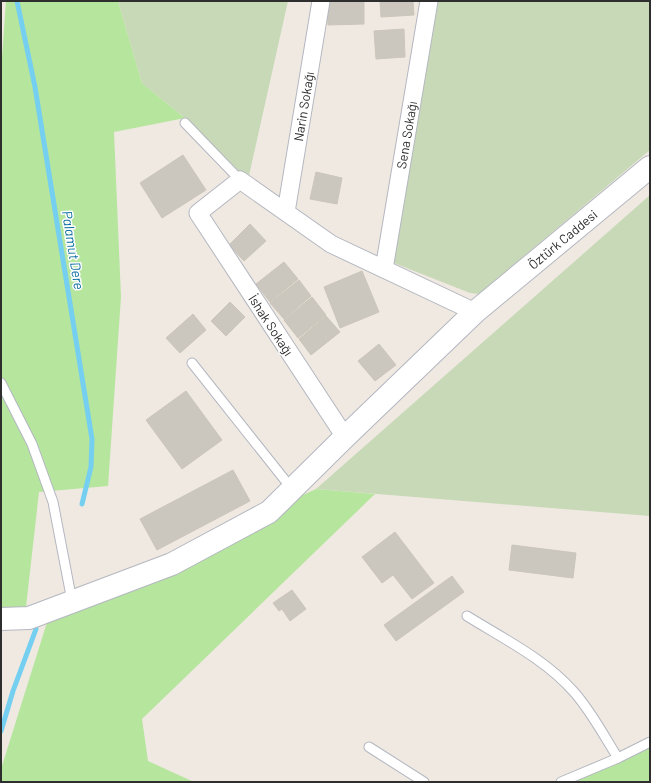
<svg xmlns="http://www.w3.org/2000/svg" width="651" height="783" font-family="Barlow,sans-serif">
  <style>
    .green { fill: #b6e59e }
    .cemetery { fill: #c8d9b8 }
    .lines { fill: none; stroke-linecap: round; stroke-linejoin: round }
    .stream { stroke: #75cff0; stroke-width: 5 }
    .building { fill: #cbc7bf; stroke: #cbc5ba }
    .lane-casing { stroke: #b4b7c1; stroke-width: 11 }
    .street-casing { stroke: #b4b7c1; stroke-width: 19 }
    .secondary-casing { stroke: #b4b7c1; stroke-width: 24 }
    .lane { stroke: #fff; stroke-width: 9 }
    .street { stroke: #fff; stroke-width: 17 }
    .secondary { stroke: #fff; stroke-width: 22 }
    .labels { text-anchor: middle; stroke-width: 3; stroke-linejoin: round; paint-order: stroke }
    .street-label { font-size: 13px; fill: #2e2e2e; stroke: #fff }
    .water-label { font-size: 14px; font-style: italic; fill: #0d6fa3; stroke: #fff }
  </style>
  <rect width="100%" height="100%" fill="#efe9e1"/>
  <!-- green -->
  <g class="green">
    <path d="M6 1H118L142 83 185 118 114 132 121 297 108 486 39 492 26 607 1 614V72Z"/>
    <path d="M316 489 375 494 142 719 148 761 194 782H1V769L49 616 72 601Z"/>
    <path d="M650 740V782H569Z"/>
  </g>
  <!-- cemetery -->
  <g class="cemetery">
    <path d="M118 1H288L248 180 185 118 142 83Z"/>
    <path d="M438 1H650V150L479 294 470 293 394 263Z"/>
    <path d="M650 195V516L316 489Z"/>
  </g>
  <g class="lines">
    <!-- stream -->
    <g class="stream">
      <path d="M17 1 35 87 92 439 91 467 82 504"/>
      <path d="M1 731 13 691 36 629"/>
    </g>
  </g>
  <!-- building -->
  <g class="building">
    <path d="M327 1H364V24L328 25Z"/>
    <path d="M380 1H413L414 15 381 17Z"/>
    <path d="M404 29 405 57 376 59 374 31Z"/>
    <path d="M183 155 206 190 162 218 140 183Z"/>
    <path d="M316 172 342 178 337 204 310 199Z"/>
    <path d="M250 224 266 241 244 261 229 245Z"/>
    <path d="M284 262 298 279 270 302 256 284Z"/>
    <path d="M362 271 379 312 340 328 324 287Z"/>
    <path d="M299 280 311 296 284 319 270 303Z"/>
    <path d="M312 297 326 315 298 338 284 320Z"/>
    <path d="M230 302 245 317 226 336 211 321Z"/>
    <path d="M193 314 206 330 180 353 166 338Z"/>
    <path d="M326 316 340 332 311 355 299 339Z"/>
    <path d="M379 344 396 365 375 381 358 361Z"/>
    <path d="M186 391 222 440 182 469 146 420Z"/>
    <path d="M233 470 250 501 157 550 140 519Z"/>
    <path d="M395 532 434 583 412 599 393 575 382 583 362 557Z"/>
    <path d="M512 545 576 553 573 578 509 570Z"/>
    <path d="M452 576 464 592 396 641 384 625Z"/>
    <path d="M292 590 306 609 290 621 282 609 279 611 273 603Z"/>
  </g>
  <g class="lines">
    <!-- lane casing -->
    <g class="lane-casing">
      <g id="lane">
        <path d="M185 123 240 180"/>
        <path d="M192 363 292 489"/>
        <path d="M1 383 32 444 53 502 72 601"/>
        <path d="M467 616C504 639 545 659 574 692 591 711 604 736 618 758"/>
        <path d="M369 747 424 782"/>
        <path d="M561 782 618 758 650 742"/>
      </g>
    </g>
    <!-- street casing -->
    <g class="street-casing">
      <g id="street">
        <path id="s1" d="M286 212 321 1"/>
        <path id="s2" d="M384 269 429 1"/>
        <path d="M345 437 198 213 240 180 331 244 475 312"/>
      </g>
    </g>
    <!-- secondary casing -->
    <g class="secondary-casing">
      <g id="secondary">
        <path id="s3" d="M1 619 29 618 172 564 269 512 345 437 475 312 650 167"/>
      </g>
    </g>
    <!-- lane -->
    <use href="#lane" class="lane"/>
    <!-- street -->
    <use href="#street" class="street"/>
    <!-- secondary -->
    <use href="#secondary" class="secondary"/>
  </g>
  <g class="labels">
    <!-- street labels -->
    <g class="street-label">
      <text dy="5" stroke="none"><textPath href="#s1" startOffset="107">Narin Sokağı</textPath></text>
      <text dy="5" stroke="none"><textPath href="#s2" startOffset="136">Sena Sokağı</textPath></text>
      <text dy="5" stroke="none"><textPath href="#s3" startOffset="692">Öztürk Caddesi</textPath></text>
      <text transform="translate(271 325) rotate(57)" y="5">İshak Sokağı</text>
    </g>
    <!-- water labels -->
    <g class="water-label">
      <text transform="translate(73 250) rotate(81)" y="5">Palamut Dere</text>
    </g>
  </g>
  <!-- border -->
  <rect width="651" height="783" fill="none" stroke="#2e2e2e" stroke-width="4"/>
</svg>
